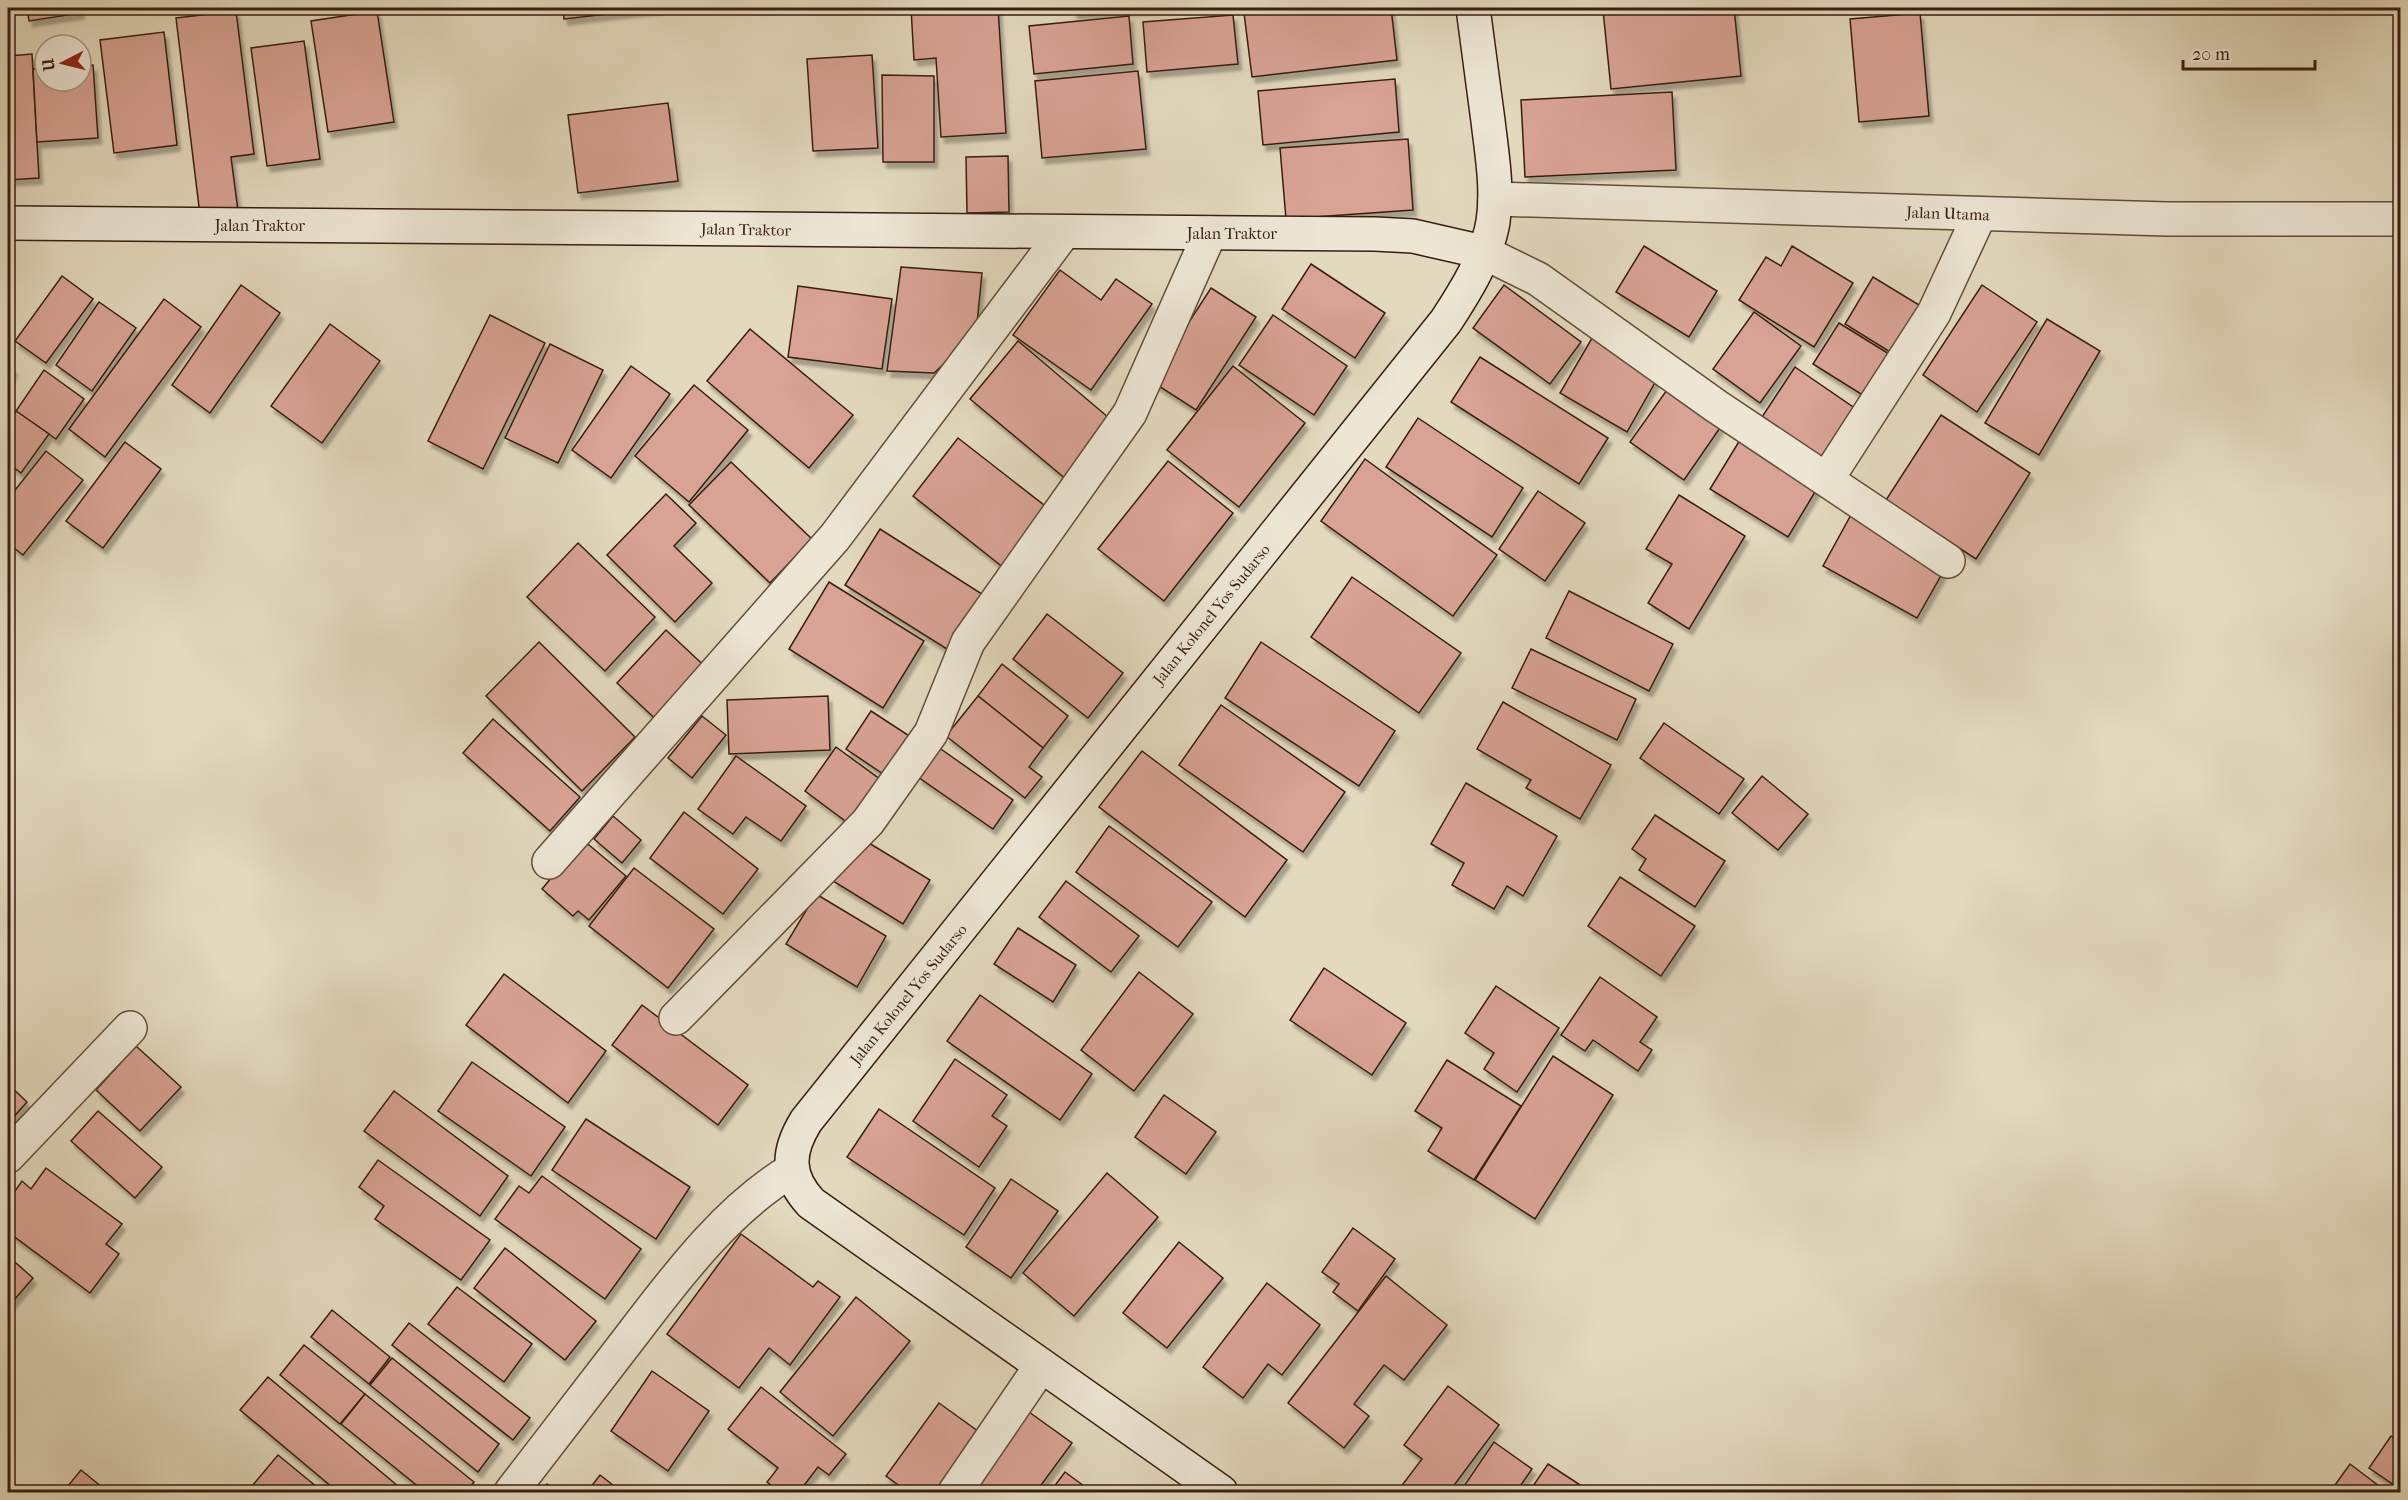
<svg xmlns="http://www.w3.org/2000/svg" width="2408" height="1500" font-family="'IM FELL French Canon',serif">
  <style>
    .building { fill: #d8a294; stroke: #381e11; stroke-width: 1.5; filter: url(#shadow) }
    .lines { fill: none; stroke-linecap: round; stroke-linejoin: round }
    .street-casing { stroke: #634d3c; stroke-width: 36 }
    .secondary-casing { stroke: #381e11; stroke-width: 36 }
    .street { stroke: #ede6d5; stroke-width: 33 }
    .secondary { stroke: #ede6d5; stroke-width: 33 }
    .labels { text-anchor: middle; stroke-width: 4.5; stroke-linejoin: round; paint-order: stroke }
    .street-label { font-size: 16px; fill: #381e11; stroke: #ede6d5 }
  </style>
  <defs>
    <filter id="shadow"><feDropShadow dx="3.5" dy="6" stdDeviation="1.5" flood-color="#0004"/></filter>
  </defs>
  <rect width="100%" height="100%" fill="#e3d9be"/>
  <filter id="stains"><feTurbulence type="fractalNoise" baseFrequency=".00333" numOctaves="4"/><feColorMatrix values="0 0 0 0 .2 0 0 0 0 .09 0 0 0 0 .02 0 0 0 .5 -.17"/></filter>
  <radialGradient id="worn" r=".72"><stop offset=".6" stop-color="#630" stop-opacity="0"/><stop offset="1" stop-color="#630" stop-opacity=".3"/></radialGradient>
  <!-- building -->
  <g class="building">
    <path d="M27 8H80L81 13 29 21Z"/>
    <path d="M563 8H661L564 19Z"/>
    <path d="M911 8H998L1006 133 941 137 936 58 914 60Z"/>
    <path d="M1073 8H1156L1074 13Z"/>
    <path d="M1295 8H1391L1397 60 1252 77 1244 13Z"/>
    <path d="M1631 8H1734L1741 76 1611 89 1603 10Z"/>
    <path d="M236 11 254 154 231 157 238 211 200 215 176 18Z"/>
    <path d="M377 11 394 122 328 132 311 21Z"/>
    <path d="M1920 13 1929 116 1859 122 1850 19Z"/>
    <path d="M1233 15 1238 64 1147 72 1143 22Z"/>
    <path d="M1129 16 1133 64 1034 74 1029 26Z"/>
    <path d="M164 32 177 145 114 153 100 40Z"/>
    <path d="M304 41 320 159 267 166 251 48Z"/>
    <path d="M32 54 39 178 8 180V56Z"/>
    <path d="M872 55 878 148 813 151 807 59Z"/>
    <path d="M93 65 98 138 37 142 33 69 45 68V81H81V66Z"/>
    <path d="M1138 71 1146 149 1042 158 1035 81Z"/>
    <path d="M882 75 934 76V162H883Z"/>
    <path d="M1395 79 1399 132 1263 145 1258 91Z"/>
    <path d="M1672 92 1676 170 1525 177 1521 100Z"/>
    <path d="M668 103 678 181 578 193 568 115Z"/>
    <path d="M1408 139 1413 210 1286 219 1280 148Z"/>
    <path d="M1008 156 1009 212 967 213 966 157Z"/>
    <path d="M1644 246 1717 291 1689 337 1616 292Z"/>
    <path d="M1792 246 1853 283 1814 347 1739 300 1766 257 1781 266Z"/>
    <path d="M1311 264 1385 313 1355 358 1282 309Z"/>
    <path d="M901 267 982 273 976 334 934 373 887 371Z"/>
    <path d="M1060 270 1101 300 1116 279 1152 304 1091 390 1013 335Z"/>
    <path d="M62 276 93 299 46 363 15 341Z"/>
    <path d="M1873 277 1924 308 1895 355 1845 324Z"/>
    <path d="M241 285 280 313 210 413 172 385Z"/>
    <path d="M1504 285 1581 342 1550 384 1473 328Z"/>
    <path d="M1982 285 2037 322 1977 412 1923 375Z"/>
    <path d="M798 286 892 299 882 369 788 357Z"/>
    <path d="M1211 288 1256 317 1196 410 1151 381Z"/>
    <path d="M164 299 201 327 105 457 69 429Z"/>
    <path d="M99 302 136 328 92 391 56 365Z"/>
    <path d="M1754 312 1801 346 1760 403 1713 369Z"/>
    <path d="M490 315 545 343 483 469 428 441Z"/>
    <path d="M1273 315 1347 366 1314 415 1239 365Z"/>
    <path d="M2047 319 2100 351 2039 455 1985 423Z"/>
    <path d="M1839 323 1894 357 1869 399 1813 364Z"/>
    <path d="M330 324 380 361 322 443 271 406Z"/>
    <path d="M750 329 853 415 809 468 707 381Z"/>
    <path d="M1595 333 1661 372 1627 432 1560 393Z"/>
    <path d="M1018 341 1115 423 1067 480 970 399Z"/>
    <path d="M550 344 603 370 558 463 505 438Z"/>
    <path d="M1480 357 1608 438 1579 484 1451 402Z"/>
    <path d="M8 365 14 369 8 382Z"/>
    <path d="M631 366 670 394 611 478 572 450Z"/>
    <path d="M1233 366 1305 423 1239 507 1167 450Z"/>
    <path d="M1795 367 1856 409 1822 462 1760 420Z"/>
    <path d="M44 370 84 399 56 439 16 411Z"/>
    <path d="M694 385 748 430 689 502 635 456Z"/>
    <path d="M1669 387 1722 425 1684 480 1630 442Z"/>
    <path d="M16 411 49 434 21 473 8 463V423Z"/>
    <path d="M1941 415 2030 473 1976 559 1886 500Z"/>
    <path d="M1418 418 1523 488 1492 537 1386 467Z"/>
    <path d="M1743 435 1821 482 1788 537 1710 489Z"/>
    <path d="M958 438 1049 509 1004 568 913 496Z"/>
    <path d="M125 442 161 469 103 548 66 521Z"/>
    <path d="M46 451 83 480 23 555 8 543V499Z"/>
    <path d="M1365 459 1497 555 1453 616 1321 521Z"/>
    <path d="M1168 461 1233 513 1164 601 1098 549Z"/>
    <path d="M731 462 812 539 770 583 689 505Z"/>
    <path d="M1538 491 1585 523 1545 581 1499 549Z"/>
    <path d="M666 494 696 523 674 546 712 583 675 622 607 555Z"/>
    <path d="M1679 495 1745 536 1689 629 1648 603 1672 564 1646 549Z"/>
    <path d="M1852 513 1947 565 1917 618 1823 566Z"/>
    <path d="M880 529 985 596 950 651 845 585Z"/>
    <path d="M578 543 655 617 605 671 527 597Z"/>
    <path d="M1352 577 1461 653 1419 713 1311 637Z"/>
    <path d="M829 582 924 641 883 708 789 649Z"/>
    <path d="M1569 591 1673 644 1649 691 1546 638Z"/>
    <path d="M1047 614 1123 673 1088 718 1013 659Z"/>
    <path d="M666 630 713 674 664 727 617 683Z"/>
    <path d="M539 642 635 737 582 791 486 696Z"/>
    <path d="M1261 642 1395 731 1359 786 1225 698Z"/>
    <path d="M1531 649 1636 699 1617 740 1512 688Z"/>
    <path d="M1002 664 1068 716 1043 748 978 696Z"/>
    <path d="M828 696 830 750 729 754 727 700Z"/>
    <path d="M978 696 1043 748 1029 767 1042 777 1025 798 946 736Z"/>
    <path d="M1503 702 1611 765 1580 819 1526 788 1531 780 1477 749Z"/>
    <path d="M1221 705 1345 792 1303 852 1179 765Z"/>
    <path d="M871 711 917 741 892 780 846 749Z"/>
    <path d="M702 716 726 735 692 778 668 758Z"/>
    <path d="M493 719 580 797 550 831 463 753Z"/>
    <path d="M1664 723 1744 779 1719 814 1640 758Z"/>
    <path d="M836 747 888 785 856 829 805 791Z"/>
    <path d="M938 747 1013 800 993 829 918 777Z"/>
    <path d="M1142 751 1287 860 1245 917 1099 807Z"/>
    <path d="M736 756 806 806 781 841 746 817 733 834 698 809Z"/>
    <path d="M1762 776 1808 814 1778 850 1732 813Z"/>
    <path d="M1466 783 1557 836 1523 896 1507 886 1494 909 1452 885 1464 863 1431 844Z"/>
    <path d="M684 812 758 869 723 914 650 858Z"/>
    <path d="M1655 815 1725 861 1695 907 1639 870 1646 859 1632 849Z"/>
    <path d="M613 816 641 840 622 863 594 839Z"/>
    <path d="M1109 826 1212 902 1178 947 1076 872Z"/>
    <path d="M859 837 930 880 903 924 833 881Z"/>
    <path d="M583 840 626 876 589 920 578 911 573 916 542 889Z"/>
    <path d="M634 868 714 929 668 988 589 926Z"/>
    <path d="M1620 877 1695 926 1661 976 1588 926Z"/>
    <path d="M1066 881 1139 936 1111 972 1039 917Z"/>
    <path d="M816 894 886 936 857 987 786 944Z"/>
    <path d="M1018 928 1076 965 1053 1002 994 964Z"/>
    <path d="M1324 968 1406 1023 1372 1075 1290 1020Z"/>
    <path d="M1139 972 1193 1014 1134 1091 1081 1050Z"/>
    <path d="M504 974 606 1051 568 1103 466 1025Z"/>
    <path d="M1600 977 1657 1017 1640 1042 1652 1050 1638 1071 1593 1040 1585 1051 1561 1035Z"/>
    <path d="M1496 986 1559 1028 1517 1092 1484 1069 1494 1053 1465 1033Z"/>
    <path d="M980 995 1092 1074 1060 1120 947 1041Z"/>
    <path d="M642 1005 748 1085 718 1125 612 1045Z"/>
    <path d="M136 1046 181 1087 140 1131 96 1090Z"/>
    <path d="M1553 1056 1613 1095 1535 1219 1475 1180Z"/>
    <path d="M955 1059 1007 1095 992 1116 1007 1126 979 1167 913 1121Z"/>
    <path d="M1447 1060 1521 1106 1474 1180 1428 1151 1442 1128 1415 1111Z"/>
    <path d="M472 1062 565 1127 531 1176 438 1111Z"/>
    <path d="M8 1084 27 1102 8 1123Z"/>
    <path d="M394 1091 508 1176 480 1216 364 1131Z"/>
    <path d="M1164 1095 1216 1132 1186 1174 1135 1137Z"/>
    <path d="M879 1109 995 1188 964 1235 847 1157Z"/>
    <path d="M98 1111 162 1167 135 1198 71 1141Z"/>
    <path d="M586 1119 690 1187 656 1239 552 1170Z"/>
    <path d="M378 1160 490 1240 461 1280 375 1219 384 1206 359 1187Z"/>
    <path d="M46 1168 122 1224 106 1244 119 1254 90 1293 8 1232V1201L22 1181 31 1189Z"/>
    <path d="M1107 1173 1158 1217 1074 1316 1023 1273Z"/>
    <path d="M542 1176 641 1249 605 1299 495 1219 519 1186 529 1193Z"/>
    <path d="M1011 1179 1058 1211 1011 1278 966 1247Z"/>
    <path d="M1353 1228 1395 1259 1358 1311 1333 1292 1339 1284 1322 1272Z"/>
    <path d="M741 1234 813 1287 818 1281 840 1297 790 1365 769 1348 739 1388 667 1334Z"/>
    <path d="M1179 1242 1223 1278 1167 1348 1123 1313Z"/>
    <path d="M505 1248 596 1321 565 1360 474 1288Z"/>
    <path d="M8 1256 33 1278 8 1307Z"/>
    <path d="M1386 1276 1447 1325 1404 1380 1384 1365 1354 1404 1369 1416 1344 1448 1288 1403Z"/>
    <path d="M1267 1283 1320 1325 1282 1375 1268 1364 1243 1398 1203 1367Z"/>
    <path d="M457 1287 532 1344 504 1382 428 1324Z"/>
    <path d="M856 1297 910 1341 833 1436 780 1392Z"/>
    <path d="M332 1310 390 1357 369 1384 311 1337Z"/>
    <path d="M409 1323 530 1418 513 1440 392 1345Z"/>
    <path d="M304 1345 365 1394 340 1424 280 1375Z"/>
    <path d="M392 1358 499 1444 478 1472 370 1385Z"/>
    <path d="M652 1371 709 1411 668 1471 611 1431Z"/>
    <path d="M268 1377 405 1492H338L240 1410Z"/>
    <path d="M1448 1386 1499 1425 1449 1492H1397L1422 1459 1404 1445Z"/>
    <path d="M761 1387 846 1454 829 1475 818 1467 799 1492H780L767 1482 778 1468 728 1429Z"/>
    <path d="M365 1394 474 1482 466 1492H425L341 1424Z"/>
    <path d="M939 1403 986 1437 946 1492H908L886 1476Z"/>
    <path d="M1029 1412 1072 1443 1036 1492H970Z"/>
    <path d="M2391 1436 2400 1442V1489L2369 1468Z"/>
    <path d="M1494 1442 1532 1469 1516 1492H1460Z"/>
    <path d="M278 1455 323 1492H247Z"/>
    <path d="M1548 1464 1591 1492H1529Z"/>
    <path d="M2350 1464 2387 1492H2330Z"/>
    <path d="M81 1470 108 1492H63Z"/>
    <path d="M1065 1472 1092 1492H1050Z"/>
    <path d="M600 1475 622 1492H587Z"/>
    <path d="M547 1484 558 1492H541Z"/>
    <path d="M868 1485 877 1492H861Z"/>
  </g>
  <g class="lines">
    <!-- street casing -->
    <g class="street-casing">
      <g id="street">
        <path d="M1495 199 2167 219H2400"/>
        <path d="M1483 252 1538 279 1716 406 1948 561"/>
        <path d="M1827 479 1934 313 1980 214"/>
        <path d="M549 862 835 537 1064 232"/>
        <path d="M676 1018 868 822 931 733 968 642 1130 413 1210 233"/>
        <path d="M8 1156 130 1028"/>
        <path d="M511 1492C550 1442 589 1391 628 1340 674 1280 725 1210 792 1170"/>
        <path d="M955 1492 1041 1366"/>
      </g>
    </g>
    <!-- secondary casing -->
    <g class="secondary-casing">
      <g id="secondary">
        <path d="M8 223 1375 234 1413 236 1483 252"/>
        <path d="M1221 1492 811 1203C786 1176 787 1152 806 1121L1446 321C1465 292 1487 257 1493 222 1498 189 1492 155 1488 121 1483 83 1478 45 1473 8"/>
      </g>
    </g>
    <!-- street -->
    <use href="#street" class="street"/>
    <!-- secondary -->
    <use href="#secondary" class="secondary"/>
  </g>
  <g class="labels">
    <!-- street labels -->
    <g class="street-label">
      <text transform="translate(1948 213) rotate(2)" y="6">Jalan Utama</text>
      <text x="260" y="231">Jalan Traktor</text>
      <text transform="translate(746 229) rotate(1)" y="6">Jalan Traktor</text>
      <text x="1232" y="239">Jalan Traktor</text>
      <text transform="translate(1211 614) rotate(-51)" y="6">Jalan Kolonel Yos Sudarso</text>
      <text transform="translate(908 994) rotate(-51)" y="6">Jalan Kolonel Yos Sudarso</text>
    </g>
  </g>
  <!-- margin -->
  <rect width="2408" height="1500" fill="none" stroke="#e3d9be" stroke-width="30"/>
  <rect x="9" y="9" width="2390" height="1482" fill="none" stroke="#381e11" stroke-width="3"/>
  <rect x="15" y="15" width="2378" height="1470" fill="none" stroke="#381e11" stroke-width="1.5"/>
  <!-- north arrow -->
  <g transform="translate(63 63) rotate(263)"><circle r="28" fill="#ede6d5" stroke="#a59687" stroke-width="1.5"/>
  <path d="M0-4.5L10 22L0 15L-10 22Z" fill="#8f2418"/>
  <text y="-9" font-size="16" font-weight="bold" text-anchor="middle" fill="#381e11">U</text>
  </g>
  <!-- scale -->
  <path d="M2183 60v9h132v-9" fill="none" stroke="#381e11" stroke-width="3"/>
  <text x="2192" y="60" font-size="18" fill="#381e11" stroke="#ede6d5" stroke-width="4.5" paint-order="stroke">20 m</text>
  <rect width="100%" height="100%" filter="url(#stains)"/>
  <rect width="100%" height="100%" fill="url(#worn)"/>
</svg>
